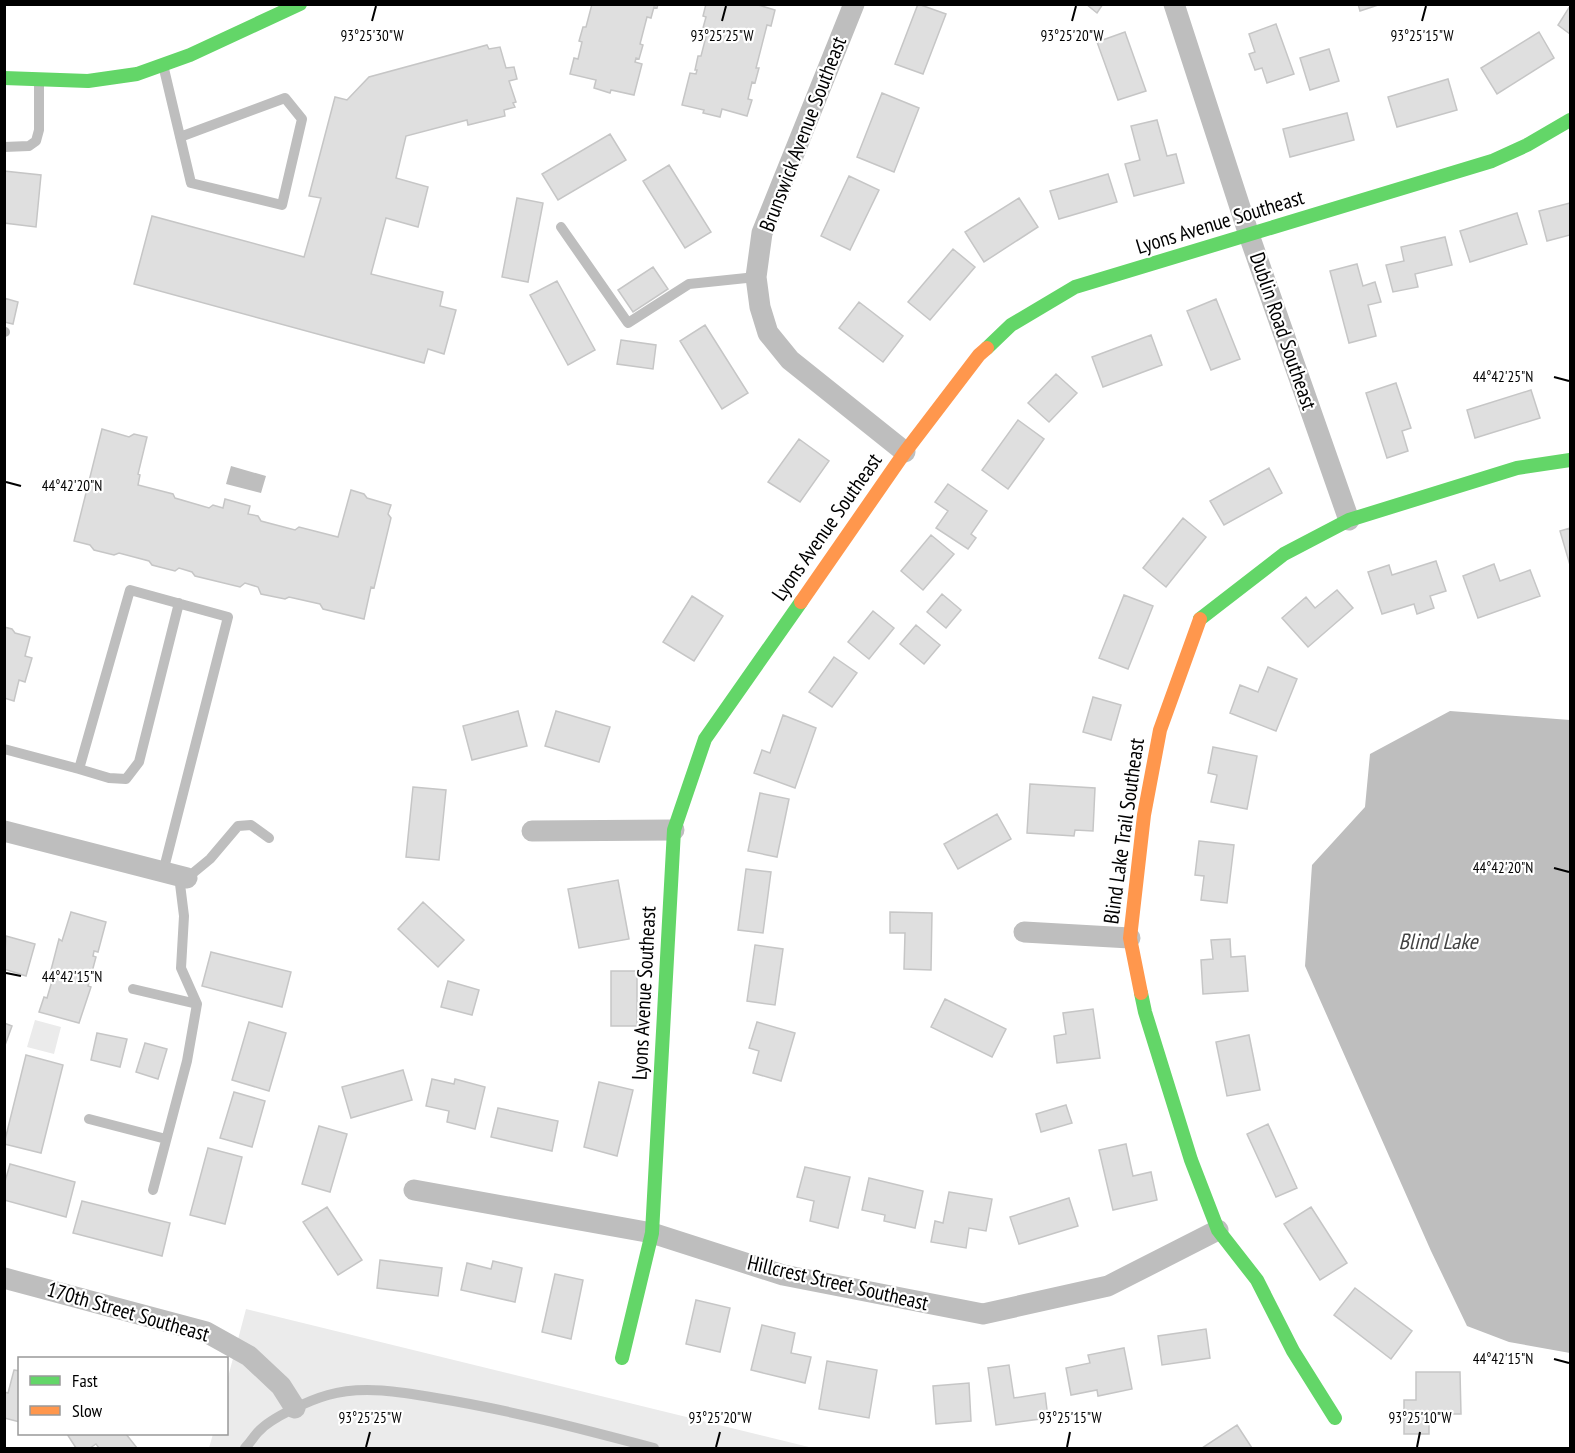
<svg xmlns="http://www.w3.org/2000/svg" width="1575" height="1453" font-family="'PT Sans Narrow',sans-serif">
<style>
.green{fill:#ebebeb}
.water{fill:#bebebe}
.building{fill:#dfdfdf;stroke:#c6c6c6;stroke-width:1.5}
.lines{fill:none;stroke-linecap:round;stroke-linejoin:round}
.lane{stroke:#bebebe;stroke-width:10}
.street{stroke:#bebebe;stroke-width:21}
.fast{stroke:#63d668;stroke-width:14}
.slow{stroke:#ff974d;stroke-width:14}
.ticks{fill:none;stroke:#000;stroke-width:2}
.labels{text-anchor:middle;stroke-width:4.5;stroke-linejoin:round;paint-order:stroke}
.street-label{font-size:21px;fill:#000;stroke:#fff}
.water-label{font-size:22px;font-style:italic;fill:#434343;stroke:#fff}
.ticks-label{font-size:15px;text-anchor:middle;fill:#000;stroke:#fff;stroke-width:4.5;stroke-linejoin:round;paint-order:stroke}
</style>
<rect width="100%" height="100%" fill="#fff"/>
<path class="green" d="M35 1020 61 1027 54 1054 27 1047Z
M246 1309 813 1448H209L213 1434H226L227 1381Z"/>
<path class="water" d="M231 466 266 476 261 493 226 484Z
M1450 711 1570 720V1353L1509 1342 1467 1326 1431 1251 1305 966 1312 865 1365 807 1370 754Z"/>
<path class="building" d="M592 4H658L657 8 654 7 651 18 647 17 640 44 643 45 639 59 636 58 635 62 642 64 634 95 611 90 610 93 594 88 596 80 570 74 574 58 578 59 582 42 579 41 583 27H586Z
M706 4H755L775 10 771 26 767 25 756 68H759L755 83 752 82 748 99 752 100 747 116 722 109 720 117 703 113 704 110 682 105 690 73 696 74 697 70H695L698 56H701L708 29 703 28 706 17 703 16Z
M918 4 946 14 923 74 895 64Z
M1086 4H1103L1097 13Z
M1358 4H1381L1360 11Z
M1570 6V34L1558 25Z
M1276 24 1294 74 1267 83 1262 68 1255 70 1249 54 1255 52 1249 34Z
M1125 32 1146 91 1118 100 1097 42Z
M1539 32 1554 58 1497 94 1481 68Z
M487 45 489 49 500 47 506 68 514 67 517 79 509 81 516 102 513 103 515 107 504 110 505 116 468 125 467 120 406 136 396 178 428 187 418 227 386 218 371 274 443 292 440 306 456 310 444 354 428 349 424 363 134 284 152 216 304 257 321 198 309 196 335 97 347 100 369 77Z
M1329 49 1339 81 1310 90 1300 58Z
M1448 79 1457 110 1397 127 1388 97Z
M882 93 919 108 894 172 857 157Z
M1347 113 1354 140 1290 157 1283 129Z
M1157 120 1167 156 1176 154 1184 183 1134 196 1125 164 1140 160 1131 126Z
M610 134 626 160 558 200 542 174Z
M669 165 711 232 685 248 643 181Z
M4 171 41 175 36 227 4 223Z
M1108 174 1117 202 1059 219 1050 191Z
M849 176 879 190 850 250 821 236Z
M517 198 543 203 528 282 502 277Z
M1019 198 1038 227 984 262 965 232Z
M1570 203V235L1547 241 1539 211Z
M1517 213 1527 244 1470 262 1460 231Z
M1445 237 1452 265 1415 274 1418 287 1393 292 1386 265 1404 261 1401 247Z
M953 249 975 267 930 320 908 302Z
M1357 264 1363 286 1375 282 1381 302 1368 305 1376 336 1349 343 1330 271Z
M653 267 668 289 633 312 618 290Z
M557 281 595 350 568 365 530 295Z
M4 298 18 302 13 324 4 322Z
M1216 299 1240 359 1211 370 1187 311Z
M859 302 903 336 883 362 839 328Z
M705 325 748 393 722 409 680 341Z
M1151 335 1162 365 1103 387 1092 357Z
M621 340 656 345 653 369 617 364Z
M1056 374 1077 393 1049 422 1028 403Z
M1396 383 1411 428 1402 431 1408 451 1387 458 1366 393Z
M1531 390 1540 418 1475 438 1467 410Z
M1018 420 1044 439 1008 489 982 470Z
M102 429 129 437 134 434 147 437 138 474 140 475 138 485 173 494 175 498 209 508 213 505 223 508 225 499 250 506 248 514 258 516 261 521 295 530 299 527 338 537 351 490 364 494 367 498 391 505 388 514 391 518 374 588 371 587 364 619 323 609 320 604 289 597 285 599 261 594 258 587 245 583 240 587 195 576 192 572 179 568 175 571 152 565 149 561 119 553 114 555 94 550 90 545 74 541Z
M799 439 829 461 800 502 768 482Z
M1269 468 1282 493 1224 525 1210 501Z
M948 484 987 511 971 534 976 538 968 549 936 528 948 511 935 502Z
M1183 518 1206 537 1166 587 1143 568Z
M1570 528V565L1560 531Z
M931 535 954 554 923 590 901 571Z
M1436 561 1446 591 1430 596 1434 608 1417 614 1414 604 1382 614 1368 572 1389 565 1392 575Z
M1494 564 1500 581 1530 570 1540 596 1478 618 1463 576Z
M1337 590 1353 608 1308 647 1282 618 1306 597 1315 608Z
M942 594 961 610 946 628 927 612Z
M1124 595 1153 606 1128 669 1099 658Z
M692 596 723 616 694 661 663 642Z
M873 611 894 628 869 659 848 642Z
M916 625 940 645 924 664 900 644Z
M4 627 12 629 15 633 30 637 25 656 32 658 25 682 19 680 14 701 4 698Z
M834 657 857 673 832 707 809 692Z
M1268 667 1297 679 1276 731 1230 713 1240 685 1258 692Z
M1093 697 1121 705 1111 740 1083 732Z
M518 711 527 746 472 760 463 726Z
M556 711 610 727 599 762 545 746Z
M783 715 816 728 795 788 754 773 762 750 770 753Z
M1213 747 1257 756 1247 809 1211 802 1217 775 1208 773Z
M1030 784 1095 788 1093 831 1075 830 1074 836 1027 833Z
M413 787 446 790 439 860 406 857Z
M760 793 789 799 777 857 748 851Z
M997 814 1011 839 958 869 944 844Z
M1199 841 1234 845 1227 903 1201 900 1204 876 1195 875Z
M746 869 771 872 763 933 738 930Z
M618 880 629 939 579 948 568 889Z
M423 902 464 940 438 967 398 929Z
M71 912 106 922 98 952 94 951 93 956 96 957 92 972H89L87 978 90 979 88 986 91 987 79 1023 39 1012 44 997 47 998 55 971 51 970 59 939 62 941Z
M890 912 932 913 931 970 904 969 905 933H890Z
M6 936 35 944 26 976 4 969Z
M1230 939 1231 957 1245 956 1248 991 1203 994 1201 960 1213 959 1211 940Z
M755 945 783 949 775 1005 747 1001Z
M211 952 291 972 282 1007 202 986Z
M611 971H637V1026H611Z
M448 981 479 990 472 1015 441 1007Z
M945 999 1006 1029 992 1057 931 1027Z
M1093 1009 1100 1058 1057 1063 1054 1036 1066 1034 1063 1013Z
M249 1022 286 1033 269 1091 232 1080Z
M757 1022 795 1033 781 1081 753 1073 759 1051 749 1048Z
M4 1023 12 1026 4 1048Z
M97 1033 127 1039 120 1067 91 1060Z
M1249 1035 1260 1090 1227 1096 1216 1042Z
M145 1043 167 1049 158 1079 136 1072Z
M26 1055 63 1065 41 1153 4 1144Z
M403 1070 412 1100 351 1118 342 1087Z
M432 1079 454 1084 455 1079 485 1087 475 1129 447 1122 449 1111 426 1106Z
M599 1082 633 1090 617 1156 584 1147Z
M234 1092 265 1101 252 1147 220 1138Z
M1066 1105 1072 1123 1041 1132 1036 1114Z
M498 1108 558 1121 552 1151 491 1137Z
M1268 1124 1297 1188 1276 1197 1247 1134Z
M319 1126 347 1134 330 1192 302 1184Z
M1126 1144 1133 1176 1151 1172 1157 1200 1113 1210 1099 1150Z
M208 1148 242 1157 225 1224 190 1215Z
M10 1164 75 1182 66 1217 4 1200V1185Z
M805 1167 850 1177 838 1228 810 1221 814 1201 797 1197Z
M869 1178 923 1191 915 1228 884 1221 885 1215 862 1210Z
M949 1192 992 1199 986 1231 969 1228 966 1248 931 1242 935 1221 943 1223Z
M1069 1198 1078 1226 1019 1244 1010 1217Z
M82 1201 170 1223 162 1256 73 1233Z
M327 1207 362 1260 338 1275 303 1222Z
M1311 1207 1347 1263 1320 1280 1284 1224Z
M380 1260 442 1268 438 1296 377 1288Z
M493 1261 522 1268 515 1302 461 1290 467 1263 491 1269Z
M555 1274 583 1280 571 1339 542 1332Z
M1355 1288 1412 1331 1391 1359 1334 1315Z
M696 1300 730 1308 720 1352 686 1344Z
M762 1325 795 1333 791 1353 811 1357 805 1383 751 1370Z
M1206 1329 1210 1358 1162 1365 1158 1336Z
M1124 1348 1132 1389 1098 1396 1097 1390 1071 1395 1066 1368 1090 1363 1088 1355Z
M827 1361 877 1370 869 1418 819 1409Z
M1009 1365 1014 1398 1045 1393 1048 1418 996 1425 988 1368Z
M14 1370 20 1371V1422L4 1418V1392L8 1393Z
M1416 1372H1460L1461 1414H1429V1434H1404V1400H1416Z
M969 1383 971 1421 936 1424 933 1386Z
M1237 1425 1252 1448H1202Z
M67 1434H126L137 1448H99L96 1444 90 1448H76Z"/>
<g class="lines">
<path class="lane" d="M164 69 191 183 282 205 302 119 285 98 180 137
M4 147 29 146 36 141 39 130V82
M561 227 628 323 689 284 756 277
M4 332H5
M4 749 79 769 130 590 228 617 163 872
M79 769 109 778 126 779 139 762 179 603
M187 878 210 859 238 826 251 825 269 838
M133 989 197 1004
M89 1119 166 1139
M153 1190 187 1061 197 1004 181 968 184 916 179 876
M245 1448C250 1443 254 1436 259 1431 272 1417 310 1400 328 1395 362 1385 402 1392 436 1398 510 1410 582 1429 654 1448"/>
<path class="street" d="M854 4 762 233 756 277 760 307 768 333 790 360 905 452
M1174 4 1249 235 1349 520
M4 831 187 878
M532 831 674 830
M1024 932 1130 938
M414 1190 652 1233 783 1275 983 1314 1108 1286 1218 1230
M4 1278 206 1332 249 1356 281 1386 295 1408"/>
<path class="fast" d="M4 78 88 81 137 74 190 55 300 4
M987 348 1011 325 1075 287 1492 161 1527 145 1570 120
M1200 619 1284 554 1349 520 1517 468 1570 460
M1141 993 1145 1012 1191 1160 1218 1230 1257 1280 1293 1351 1335 1418
M622 1358 652 1233 674 830 705 739 801 602"/>
<path class="slow" d="M801 602 905 452 979 355 987 348
M1141 993 1130 938 1144 815 1160 730 1200 619"/>
</g>
<path class="ticks" d="M372 21 376 6M722 21 726 6M1072 21 1076 6M1422 21 1426 6M1554 377 1569 381M6 482 21 486M1554 868 1569 872M6 973 21 976M1554 1359 1569 1363M366 1447 370 1432M716 1447 720 1432M1067 1447 1070 1432M1417 1447 1420 1432"/>
<g class="labels">
<g class="street-label">
<text transform="translate(803 134) rotate(-69)" y="7">Brunswick Avenue Southeast</text>
<text transform="translate(1220 222) rotate(-17)" y="7">Lyons Avenue Southeast</text>
<text transform="translate(1283 331) rotate(71)" y="7">Dublin Road Southeast</text>
<text transform="translate(827 527) rotate(-55)" y="7">Lyons Avenue Southeast</text>
<text transform="translate(1124 831) rotate(-82)" y="7">Blind Lake Trail Southeast</text>
<text transform="translate(644 993) rotate(-87)" y="7">Lyons Avenue Southeast</text>
<text transform="translate(838 1283) rotate(13)" y="7">Hillcrest Street Southeast</text>
<text transform="translate(128 1312) rotate(16)" y="7">170th Street Southeast</text>
</g>
<g class="water-label">
<text x="1438" y="949">Blind Lake</text>
</g>
</g>
<g class="ticks-label">
<text x="372" y="41">93°25'30"W</text>
<text x="722" y="41">93°25'25"W</text>
<text x="1072" y="41">93°25'20"W</text>
<text x="1422" y="41">93°25'15"W</text>
<text x="1503" y="382">44°42'25"N</text>
<text x="72" y="491">44°42'20"N</text>
<text x="1503" y="873">44°42'20"N</text>
<text x="72" y="982">44°42'15"N</text>
<text x="1503" y="1364">44°42'15"N</text>
<text x="370" y="1423">93°25'25"W</text>
<text x="720" y="1423">93°25'20"W</text>
<text x="1070" y="1423">93°25'15"W</text>
<text x="1420" y="1423">93°25'10"W</text>
</g>
<rect width="1575" height="1453" fill="none" stroke="#000000" stroke-width="12"/>
<rect x="18" y="1357" width="210" height="78" fill="#ffffff" stroke="#999999" stroke-width="1.5"/>
<rect x="30" y="1376" width="30" height="9" fill="#63d668" stroke="#999999" stroke-width="1.5"/>
<text x="72" y="1387" font-size="18" fill="#000000">Fast</text>
<rect x="30" y="1406" width="30" height="9" fill="#ff974d" stroke="#999999" stroke-width="1.5"/>
<text x="72" y="1417" font-size="18" fill="#000000">Slow</text>
</svg>
